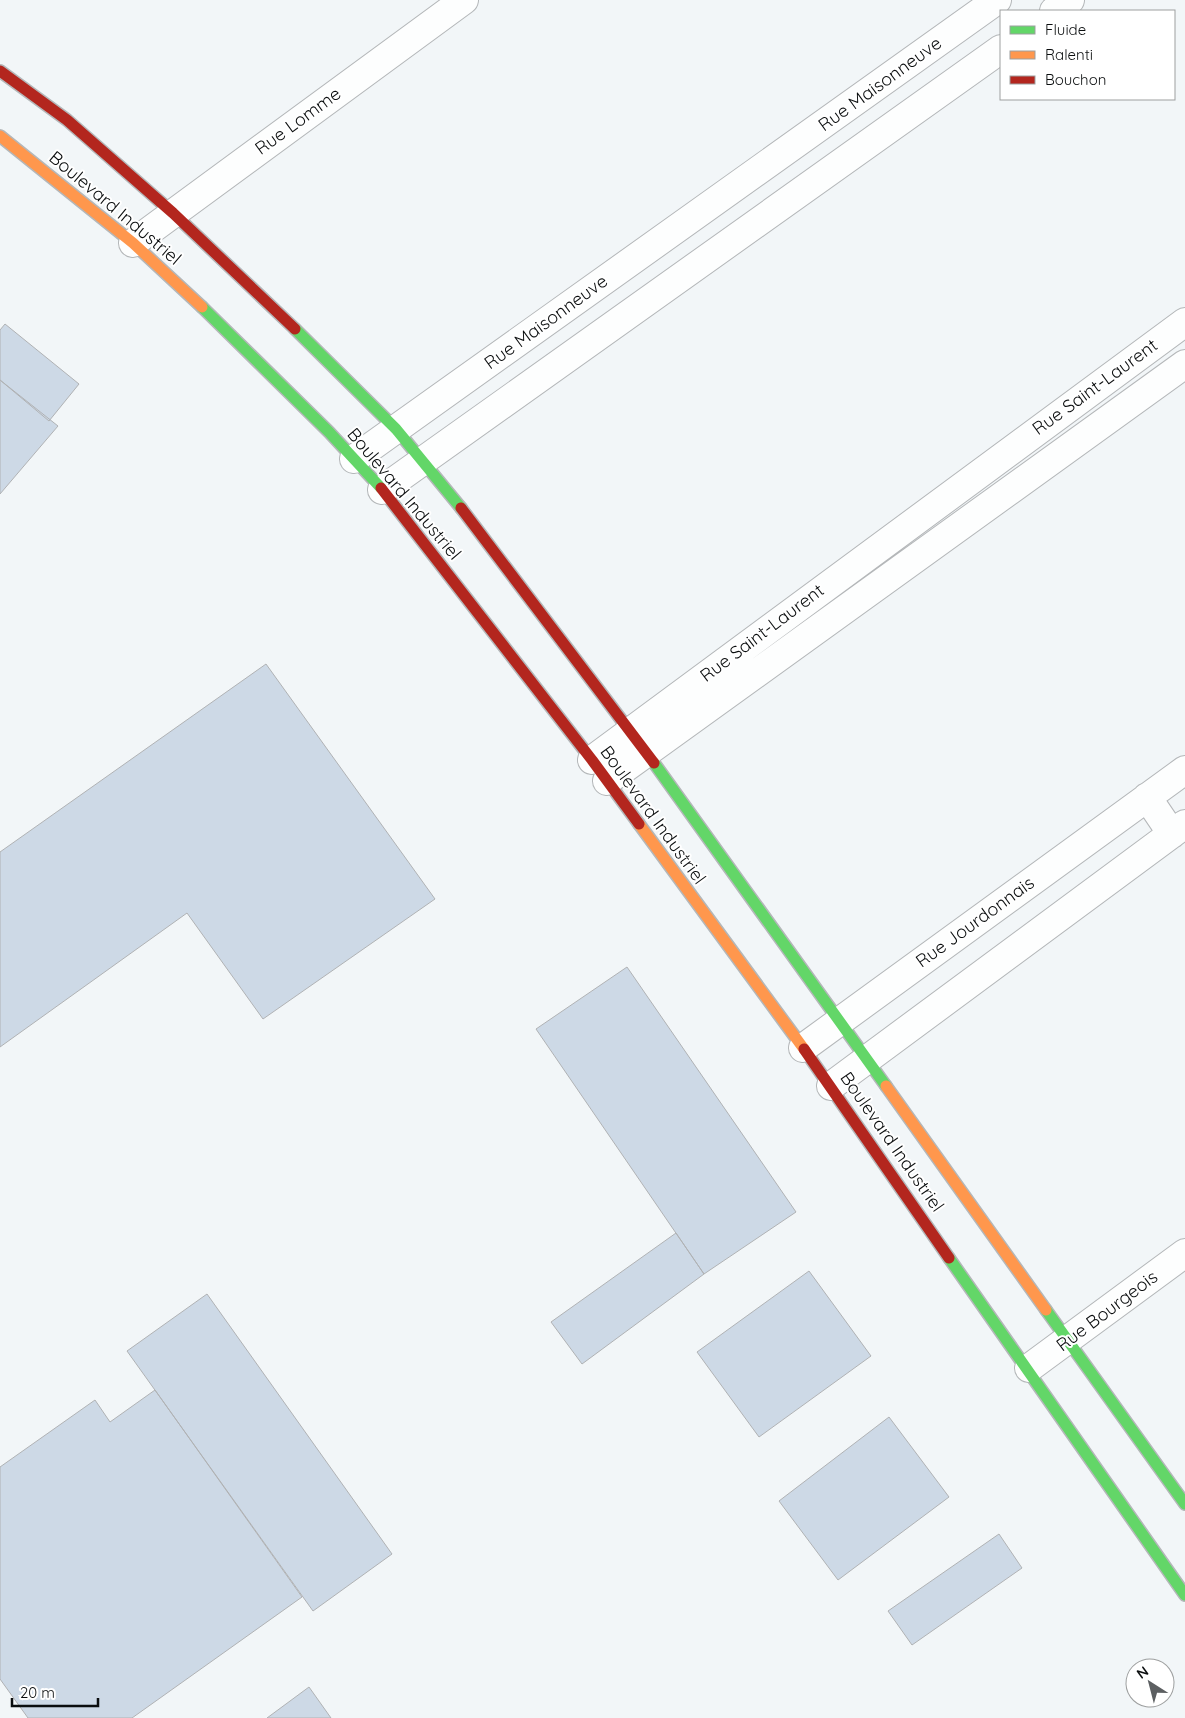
<svg xmlns="http://www.w3.org/2000/svg" width="1185" height="1718" font-family="Quicksand,sans-serif">
<style>
.building{fill:#cdd9e6;stroke:#b0b2b4}
.lines{fill:none;stroke-linecap:round;stroke-linejoin:round}
.street-casing{stroke:#b4b7b9;stroke-width:30}
.fast-casing{stroke:#b4b7b9;stroke-width:14}
.slow-casing{stroke:#b4b7b9;stroke-width:14}
.jam-casing{stroke:#b4b7b9;stroke-width:14}
.street{stroke:#fdfefe;stroke-width:28}
.fast{stroke:#63d668;stroke-width:11}
.slow{stroke:#ff974d;stroke-width:11}
.jam{stroke:#b3261e;stroke-width:11}
.labels{text-anchor:middle;stroke-width:4;stroke-linejoin:round;paint-order:stroke}
.street-label{font-size:18px;fill:#0b0e0f;stroke:#fff}
</style>
<rect width="100%" height="100%" fill="#f2f6f8"/>
<path class="building" d="M5 324 79 384 49 421 0 380V330Z
M0 380 58 426 0 494Z
M266 664 435 899 263 1019 187 913 0 1047V852Z
M627 967 796 1212 704 1274 536 1029Z
M676 1233 704 1274 582 1364 551 1322Z
M809 1271 871 1356 759 1437 697 1352Z
M207 1294 392 1554 313 1611 127 1351Z
M155 1390 302 1597 132 1718H28L0 1679V1467L95 1400 110 1422Z
M889 1417 949 1497 838 1580 779 1501Z
M999 1534 1022 1568 912 1645 888 1611Z
M309 1687 331 1718H267Z"/>
<g class="lines">
<g class="street-casing">
<path id="street" d="M1054 11 1070 0
M133 243 464 0
M354 459 997 0
M382 490 1001 49
M592 760 1185 322
M607 781 1185 364
M1147 797 1172 834
M803 1048 1185 770
M831 1086 1185 824
M1029 1368 1185 1253"/>
</g>
<g class="fast-casing">
<path id="fast" d="M202 307 329 432 381 488
M295 329 396 429 461 508
M654 763 886 1086
M949 1258 1185 1595
M1046 1310 1185 1504"/>
</g>
<g class="slow-casing">
<path id="slow" d="M0 136 133 243 202 307
M639 824 804 1049
M886 1086 1046 1310"/>
</g>
<g class="jam-casing">
<path id="jam" d="M0 71 67 120 173 213 295 329
M381 488 592 760 639 824
M461 508 654 763
M804 1049 949 1258"/>
</g>
<use href="#street" class="street"/>
<use href="#fast" class="fast"/>
<use href="#slow" class="slow"/>
<use href="#jam" class="jam"/>
</g>
<g class="labels">
<g class="street-label">
<text transform="translate(880 84) rotate(-36)" y="6">Rue Maisonneuve</text>
<text transform="translate(298 121) rotate(-36)" y="6">Rue Lomme</text>
<text transform="translate(115 208) rotate(40)" y="6">Boulevard Industriel</text>
<text transform="translate(546 322) rotate(-36)" y="6">Rue Maisonneuve</text>
<text transform="translate(1095 387) rotate(-36)" y="6">Rue Saint-Laurent</text>
<text transform="translate(404 494) rotate(50)" y="6">Boulevard Industriel</text>
<text transform="translate(762 633) rotate(-37)" y="6">Rue Saint-Laurent</text>
<text transform="translate(653 815) rotate(54)" y="6">Boulevard Industriel</text>
<text transform="translate(975 922) rotate(-36)" y="6">Rue Jourdonnais</text>
<text transform="translate(892 1142) rotate(55)" y="6">Boulevard Industriel</text>
<text transform="translate(1107 1311) rotate(-37)" y="6">Rue Bourgeois</text>
</g>
</g>
<rect x="1000" y="10" width="175" height="90" fill="#ffffff" stroke="#9d9f9f"/>
<rect x="1010" y="26" width="25" height="8" fill="#63d668" stroke="#9d9f9f"/>
<text x="1045" y="35" font-size="15" fill="#0b0e0f">Fluide</text>
<rect x="1010" y="51" width="25" height="8" fill="#ff974d" stroke="#9d9f9f"/>
<text x="1045" y="60" font-size="15" fill="#0b0e0f">Ralenti</text>
<rect x="1010" y="76" width="25" height="8" fill="#b3261e" stroke="#9d9f9f"/>
<text x="1045" y="85" font-size="15" fill="#0b0e0f">Bouchon</text>
<g transform="translate(1150 1683) rotate(324)"><circle r="24" fill="#ffffff" stroke="#9d9f9f"/>
<path d="M0-4L9 19L0 12L-9 19Z" fill="#5c5f61"/>
<text y="-8" font-size="14" font-weight="bold" text-anchor="middle" fill="#0b0e0f">N</text>
</g>
<path d="M12 1698v8h86v-8" fill="none" stroke="#0b0e0f" stroke-width="2.5"/>
<text x="20" y="1698" font-size="15" fill="#0b0e0f" stroke="#ffffff" stroke-width="4" paint-order="stroke">20 m</text>
</svg>
